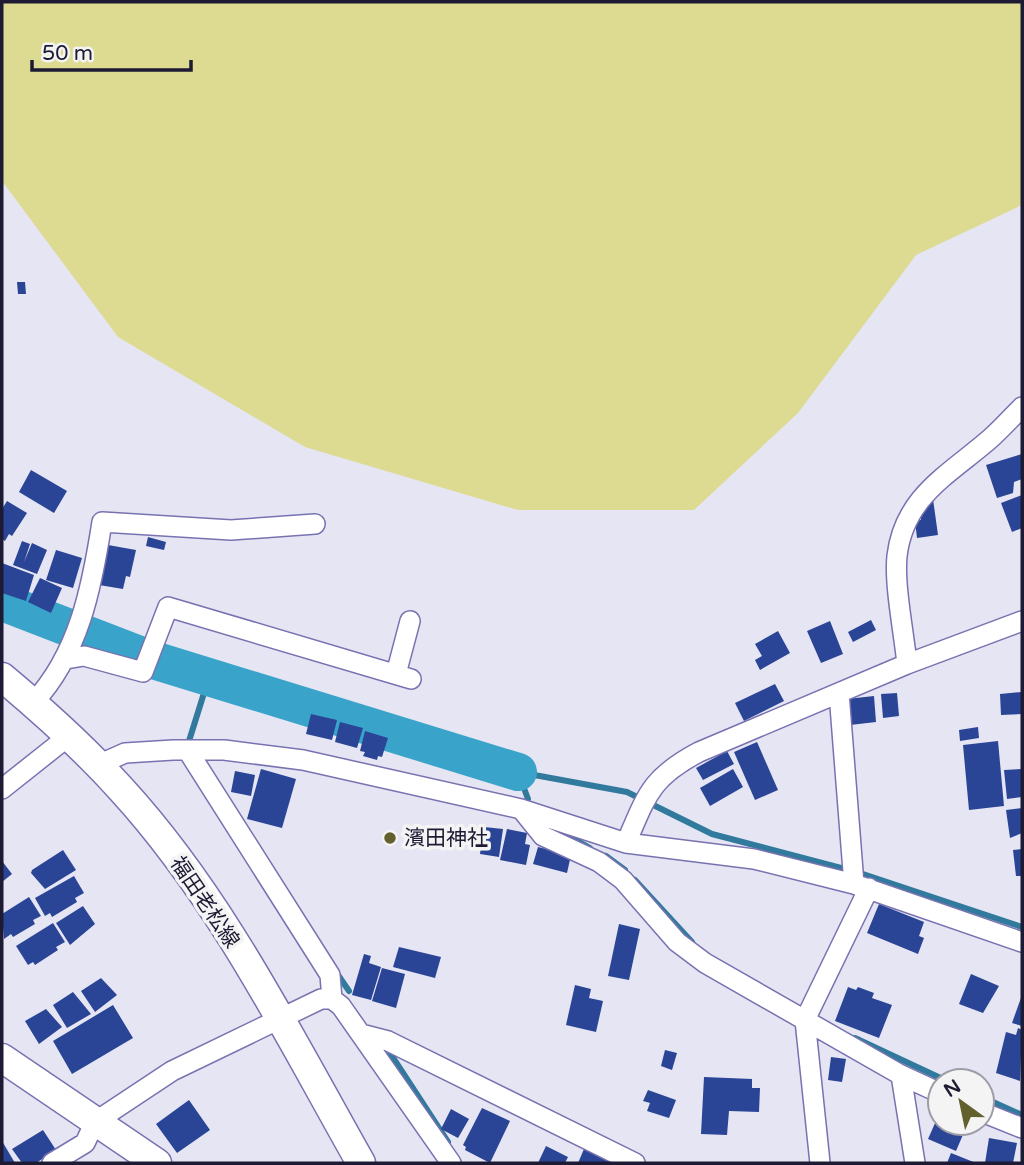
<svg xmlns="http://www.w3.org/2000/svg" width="1024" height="1165" font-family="'Varela Round','Noto Sans JP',sans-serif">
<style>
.green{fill:#dddb91}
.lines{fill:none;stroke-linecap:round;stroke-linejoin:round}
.stream{stroke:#317a9d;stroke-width:6}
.river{stroke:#3aa3ca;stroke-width:38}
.building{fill:#2a4496}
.street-casing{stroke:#7872b1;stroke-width:22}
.secondary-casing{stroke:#7872b1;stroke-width:31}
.street{stroke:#fff;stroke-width:19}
.secondary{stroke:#fff;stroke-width:28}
.poi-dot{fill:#62602d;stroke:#f4f4f4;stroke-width:2.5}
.labels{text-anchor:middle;stroke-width:7;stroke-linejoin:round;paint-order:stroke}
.poi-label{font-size:21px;fill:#1d1a33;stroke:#f4f4f4;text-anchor:start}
.street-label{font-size:21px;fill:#1d1a33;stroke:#f4f4f4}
</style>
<rect width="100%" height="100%" fill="#e5e5f3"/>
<path class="green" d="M2 2H1022V205L916 255 798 413 694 510H518L305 447 118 337 2 181Z"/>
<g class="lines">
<path class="stream" d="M189 741 209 677
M518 772 627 792 712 834 860 873 1022 927
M518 772 528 799
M558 830 590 848
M606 856 625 870
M635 880 692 942
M336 972 349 991
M855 1038 947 1081
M388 1050 448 1142
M982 1097 1022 1115"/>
<path class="river" d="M2 602 150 659 518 772"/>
</g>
<path class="building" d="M17 282H25L26 294H18Z
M1022 454V479L1014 482 1013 493 997 498 986 465Z
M31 470 67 491 54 513 19 492Z
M1022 495V528L1012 532 1001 503Z
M933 499 938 535 917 538 915 521 921 520 919 501Z
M7 501 27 513 12 536 9 534 5 541 2 539V509Z
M148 537 166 542 164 550 146 546Z
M22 541 30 544 24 562 32 543 47 550 37 574 13 565Z
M108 545 136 550 130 577 126 576 123 589 99 585Z
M56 550 82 558 73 588 46 580Z
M2 563 34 575 26 601 2 593Z
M40 578 62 588 51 613 28 602Z
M871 620 876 630 853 642 848 632Z
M830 621 843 654 821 663 807 631Z
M778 631 790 653 760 670 755 660 762 656 755 644Z
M775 684 784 701 744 721 735 703Z
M1022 692V714L1001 715 1000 694Z
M897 693 899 716 883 718 881 694Z
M874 696 876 722 850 725 847 699Z
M311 714 337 720 332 740 306 734Z
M340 722 363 728 357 748 335 742Z
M978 727 979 738 960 741 959 730Z
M365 731 388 738 382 757 378 756 377 760 363 756 365 752 360 751Z
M998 741 1004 806 969 810 963 745Z
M757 742 778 790 755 800 734 752Z
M727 751 734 764 703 780 696 768Z
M261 769 296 779 282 828 247 819Z
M733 769 743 787 710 806 700 788Z
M1022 769V797L1007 799 1004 770Z
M235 771 255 775 251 796 231 792Z
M1022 808V833L1010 838 1006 810Z
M484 827 503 829 499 857 480 854Z
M507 829 527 833 525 844 530 845 526 865 500 860Z
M538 847 571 855 567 873 533 864Z
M1022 849V876H1016L1013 850Z
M63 850 76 870 45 889 31 873 32 870Z
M2 861 12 874 2 882Z
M74 876 84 893 75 898 77 902 52 917 50 913 45 916 35 898Z
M29 897 41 916 33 920 35 924 13 937 11 934 4 939 2 914Z
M879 904 924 922 919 936 924 938 918 954 867 933Z
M83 906 95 924 70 945 56 923Z
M53 923 65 942 56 947 58 950 35 965 33 962 28 965 16 946Z
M619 924 640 929 629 980 608 976Z
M399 947 441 957 435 978 393 967Z
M364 954 371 956 369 963 381 967 371 1000 352 995Z
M382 968 405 974 396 1008 372 1001Z
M971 974 999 986 983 1013 959 1004Z
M101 978 117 995 95 1012 81 991Z
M575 985 591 989 589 998 603 1001 596 1032 566 1025Z
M848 987 856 990 858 987 874 993 872 998 892 1005 879 1038 835 1021Z
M73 992 91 1014 67 1028 53 1005Z
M1022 995V1026L1012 1023Z
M113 1005 133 1038 72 1074 53 1041Z
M46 1009 62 1027 39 1044 25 1021Z
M1018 1028 1022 1030 1020 1081 996 1073 1006 1032 1016 1035Z
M665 1050 677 1053 672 1070 661 1066Z
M831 1057 846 1059 842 1082 828 1080Z
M704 1077 752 1079V1088H760L759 1112 729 1111 727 1135 701 1134Z
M648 1090 676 1100 669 1118 647 1111 650 1103 643 1101Z
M189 1100 210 1130 177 1153 156 1124Z
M482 1108 510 1121 490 1163 465 1150 466 1147 463 1145Z
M451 1109 469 1119 458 1138 441 1129Z
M940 1112V1123H968L956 1151 928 1139Z
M43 1130 56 1150 36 1163H22L12 1149Z
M989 1138 1017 1143 1013 1163H985Z
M2 1141 15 1163H2Z
M546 1146 568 1157 565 1163H538Z
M584 1149 598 1155 614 1157 611 1163H578Z
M951 1153 976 1163H947Z"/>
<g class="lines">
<g class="street-casing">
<path id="street" d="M66 659 84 656 143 672 168 607 411 679
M907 664C904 633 894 585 897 556 904 496 950 474 991 438 1002 428 1012 417 1022 407
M396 674 410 621
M839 693 854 884
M33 703C79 654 92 587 102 522L231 530 315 524
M188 751 330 975 332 999
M98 765 125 753 173 750H224L303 760 521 809 626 843 754 859 854 884 1022 942
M2 789 70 735
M522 810 543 836 599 862 623 880 677 942 705 963 901 1075 940 1093
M626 843C647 795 650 778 699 752L907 664 1022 621
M361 1034 388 1041 635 1163
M901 1075 915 1163
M982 1112 1022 1128
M52 1163 85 1143 95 1122 172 1071 321 999H332L341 1006 451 1163
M820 1163 805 1020 869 888"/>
</g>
<g class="secondary-casing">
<path id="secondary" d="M2 677C44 712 84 748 121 789 221 898 289 1036 361 1163
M2 1058 157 1163"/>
</g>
<use href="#street" class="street"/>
<use href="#secondary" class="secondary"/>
</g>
<circle class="poi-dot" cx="390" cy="838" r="7"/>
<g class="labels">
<g class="poi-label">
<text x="404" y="845">濱田神社</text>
</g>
<g class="street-label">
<text transform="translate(205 902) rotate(56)" y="7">福田老松線</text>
</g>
</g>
<rect width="1024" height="1165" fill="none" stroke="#1d1a33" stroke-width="7"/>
<g transform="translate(961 1102) rotate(327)"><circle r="33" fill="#f4f4f4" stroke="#9e9da7" stroke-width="2"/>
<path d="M0-5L12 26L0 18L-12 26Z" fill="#62602d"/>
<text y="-10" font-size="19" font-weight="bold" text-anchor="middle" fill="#1d1a33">N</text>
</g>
<path d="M32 60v10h159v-10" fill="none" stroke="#1d1a33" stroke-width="3.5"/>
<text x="42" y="60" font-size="21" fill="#1d1a33" stroke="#f4f4f4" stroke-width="5" paint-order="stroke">50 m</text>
</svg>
